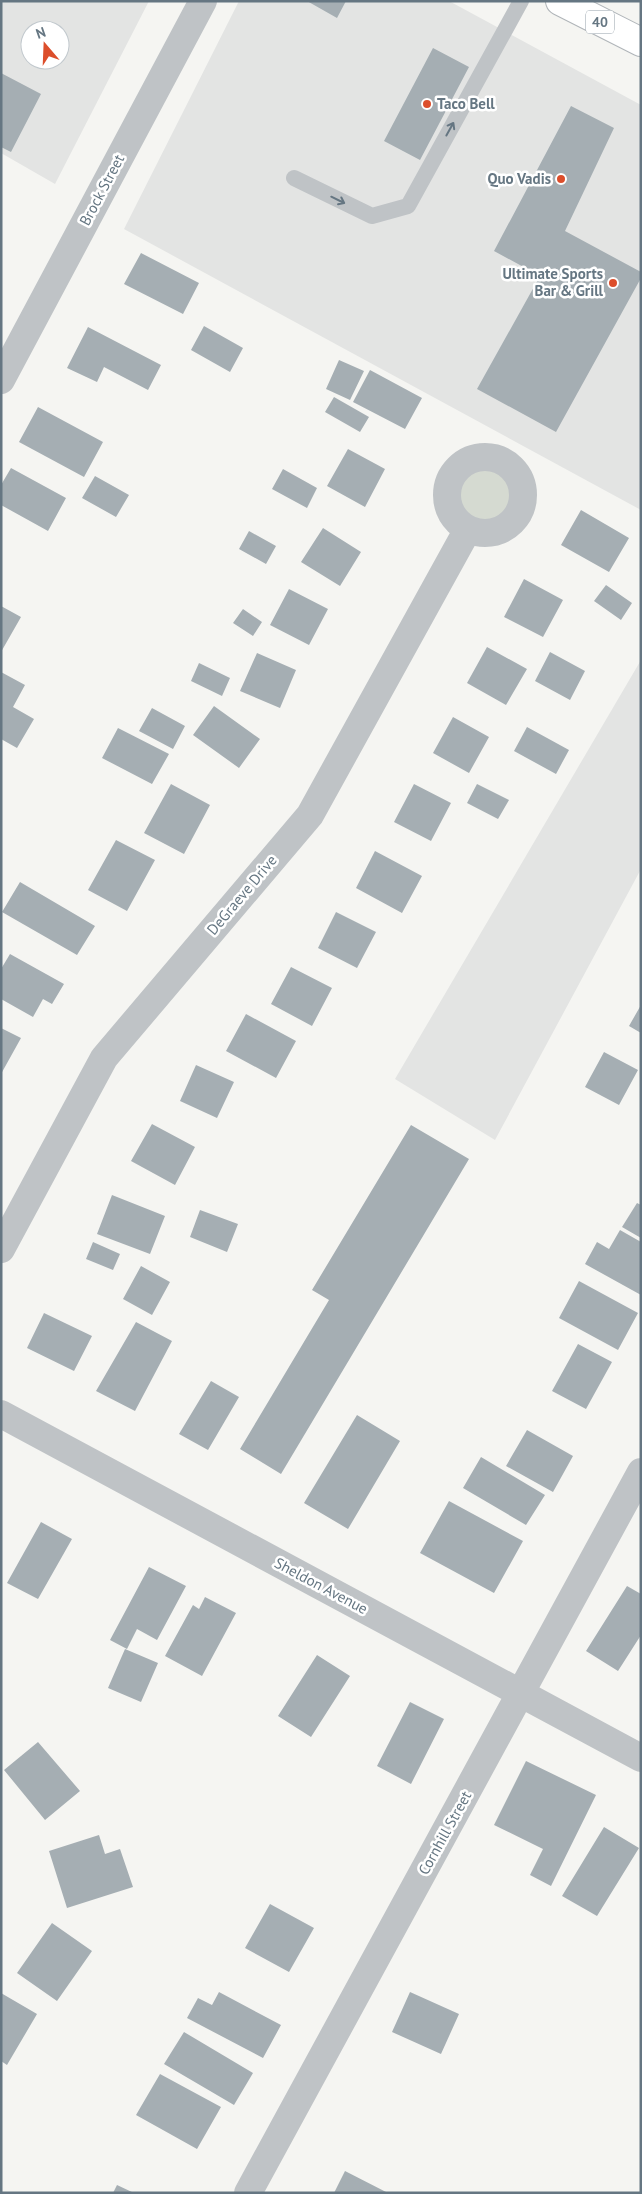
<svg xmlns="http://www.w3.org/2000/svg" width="642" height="2194" font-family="'PT Sans',sans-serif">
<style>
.built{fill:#e3e4e3;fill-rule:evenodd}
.green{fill:#d5dad1}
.building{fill:#a5aeb3}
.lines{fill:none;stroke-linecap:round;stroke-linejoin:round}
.primary-casing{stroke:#b0b5b9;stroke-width:30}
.lane{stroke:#bfc3c6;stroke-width:16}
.street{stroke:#bfc3c6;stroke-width:28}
.primary{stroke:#fff;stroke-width:28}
.oneway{stroke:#657682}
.poi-dot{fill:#dc4e2b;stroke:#fff;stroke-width:2}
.labels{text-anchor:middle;stroke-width:5;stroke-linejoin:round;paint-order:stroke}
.shield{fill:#fff;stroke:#939fa8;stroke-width:1}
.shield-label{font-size:14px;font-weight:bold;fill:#657682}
.poi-label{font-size:15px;font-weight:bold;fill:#657682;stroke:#fff;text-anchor:end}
.street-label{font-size:15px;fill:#657682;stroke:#fff}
</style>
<rect width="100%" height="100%" fill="#f5f5f2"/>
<path class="built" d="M1 1H149L55 184 1 153ZM30 30H60V60H30Z
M239 1H449L641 105V510L124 229Z
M641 660V869L495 1140 395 1079Z"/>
<path class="green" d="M457 496a27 27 0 1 1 54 0a27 27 0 1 1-54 0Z"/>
<path class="building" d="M307 1H346L337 18Z
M433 48 469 67 420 160 384 141Z
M1 73 41 94 11 152 1 147Z
M571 106 614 128 565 231 641 272V278L556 432 477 389 540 276 494 251Z
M141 253 199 283 183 314 124 284Z
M204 326 243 348 230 372 191 350Z
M88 327 161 365 148 390 104 367 97 382 67 368Z
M339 360 364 371 350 400 326 389Z
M370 370 422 398 405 429 353 402Z
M334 397 369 417 360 432 325 412Z
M38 407 103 442 84 477 19 442Z
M348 449 385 469 365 507 327 486Z
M11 468 66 498 48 531 1 505V485Z
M283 469 317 488 307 508 272 489Z
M95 476 129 495 116 517 82 498Z
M581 510 629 538 609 572 561 545Z
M323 528 361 552 340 586 301 562Z
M249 531 276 546 266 564 239 549Z
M524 579 563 600 543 637 504 617Z
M606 585 632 603 621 620 594 601Z
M289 589 328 609 309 645 270 625Z
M1 606 21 617 1 652Z
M243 609 262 622 253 636 233 623Z
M487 647 527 669 506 705 467 683Z
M550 652 585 671 570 700 535 681Z
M257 653 296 670 280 708 240 691Z
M199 663 230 678 222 696 191 681Z
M1 672 25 685 13 707 34 719 17 748 1 739Z
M214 706 260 739 239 768 193 735Z
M152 708 185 726 173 749 139 731Z
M453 717 489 737 469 773 433 753Z
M527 727 569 750 556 774 514 751Z
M118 728 169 754 152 784 102 758Z
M171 784 210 805 184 854 144 833Z
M414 784 451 803 431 841 394 822Z
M477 784 509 800 498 819 467 803Z
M116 840 155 860 127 911 88 890Z
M375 851 422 876 402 913 356 888Z
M20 882 95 926 77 955 2 912Z
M336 912 376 932 357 968 318 948Z
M10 954 64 984 52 1004 43 999 33 1017 1 999V969Z
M291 967 332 988 312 1026 271 1004Z
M641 1005V1033L629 1026Z
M246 1014 296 1041 276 1078 226 1051Z
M1 1028 21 1038 1 1074Z
M604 1052 638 1070 619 1105 585 1087Z
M196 1065 234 1082 217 1118 180 1101Z
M152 1124 195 1147 175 1185 131 1161Z
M411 1125 469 1159 281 1474 240 1449 329 1300 312 1290Z
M112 1195 165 1216 150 1254 97 1234Z
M637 1203 641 1205V1238L622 1227Z
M200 1210 238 1224 227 1252 190 1237Z
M620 1230 641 1242V1295L585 1264 597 1242 609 1249Z
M93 1242 120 1254 113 1270 86 1259Z
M141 1266 170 1282 152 1315 123 1299Z
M579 1281 638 1313 618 1350 559 1318Z
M44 1313 92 1336 74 1371 27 1348Z
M136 1322 172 1341 135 1411 96 1391Z
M578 1344 612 1362 586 1409 552 1391Z
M211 1381 239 1397 208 1450 179 1434Z
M357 1415 400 1441 348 1529 304 1503Z
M527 1430 573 1456 553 1492 506 1466Z
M481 1457 545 1495 526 1525 463 1488Z
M449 1501 523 1541 494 1593 420 1553Z
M41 1522 72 1539 38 1599 7 1583Z
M149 1567 186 1586 157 1640 137 1629 127 1649 110 1640Z
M627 1586 641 1594V1635L618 1671 586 1651Z
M205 1597 236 1613 202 1676 165 1656 193 1605 199 1609Z
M125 1649 158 1663 141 1702 108 1688Z
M317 1655 350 1676 311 1737 278 1716Z
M410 1702 444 1719 411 1784 377 1766Z
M38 1742 80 1791 45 1820 4 1770Z
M526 1761 596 1795 551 1886 530 1875 543 1849 494 1825Z
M604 1827 639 1848 597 1916 562 1896Z
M99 1835 105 1854 120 1849 133 1887 67 1908 49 1851Z
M270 1904 314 1928 289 1972 245 1948Z
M52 1923 92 1951 57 2001 17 1973Z
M219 1992 281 2025 263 2058 187 2018 198 1998 212 2005Z
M410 1992 459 2014 441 2054 392 2032Z
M1 1993 37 2014 7 2065 1 2061Z
M184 2032 253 2073 234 2105 164 2064Z
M160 2074 221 2107 197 2149 136 2115Z
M345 2171 388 2193H334Z
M117 2185 134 2193H113Z"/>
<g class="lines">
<g class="primary-casing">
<path id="primary" d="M560 1 641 42"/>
</g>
<path class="lane" d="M294 178 372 216 408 206 521 1"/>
<path class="street" d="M1 380 203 1
M447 495a38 38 0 1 1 76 0a38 38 0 1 1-76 0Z
M1 1249 104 1058 310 815 468 529
M1 1414 641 1758
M248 2193 641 1472"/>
<use href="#primary" class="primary"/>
</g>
<defs><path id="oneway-shaft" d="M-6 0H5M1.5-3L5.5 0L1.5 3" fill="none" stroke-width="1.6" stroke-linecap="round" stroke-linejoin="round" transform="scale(1.25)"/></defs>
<g class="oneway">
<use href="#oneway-shaft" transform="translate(450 129) rotate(-61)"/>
<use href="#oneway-shaft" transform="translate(338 200) rotate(26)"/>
</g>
<g class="poi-dot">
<circle cx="427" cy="104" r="5"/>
<circle cx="561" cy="179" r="5"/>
<circle cx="613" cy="283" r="5"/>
</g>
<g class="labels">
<rect class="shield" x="586" y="10.5" width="28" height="23" rx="4"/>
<g class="shield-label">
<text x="600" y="27">40</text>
</g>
<g class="poi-label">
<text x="437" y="109" text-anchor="start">Taco Bell</text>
<text x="551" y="184">Quo Vadis</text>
<text x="603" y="279">Ultimate Sports<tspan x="603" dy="17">Bar &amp; Grill</tspan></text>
</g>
<g class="street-label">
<text transform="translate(102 190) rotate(-62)" y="5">Brock Street</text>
<text transform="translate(242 895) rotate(-50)" y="5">DeGraeve Drive</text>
<text transform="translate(321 1586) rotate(28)" y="5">Sheldon Avenue</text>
<text transform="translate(445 1833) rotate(-61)" y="5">Cornhill Street</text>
</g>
</g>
<rect width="642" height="2194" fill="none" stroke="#657682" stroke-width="5"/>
<g transform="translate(45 45) rotate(341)"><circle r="24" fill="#ffffff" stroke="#c1c8cd"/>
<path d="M0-4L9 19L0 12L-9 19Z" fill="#dc4e2b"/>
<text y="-8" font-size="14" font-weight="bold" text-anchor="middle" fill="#657682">N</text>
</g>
</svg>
